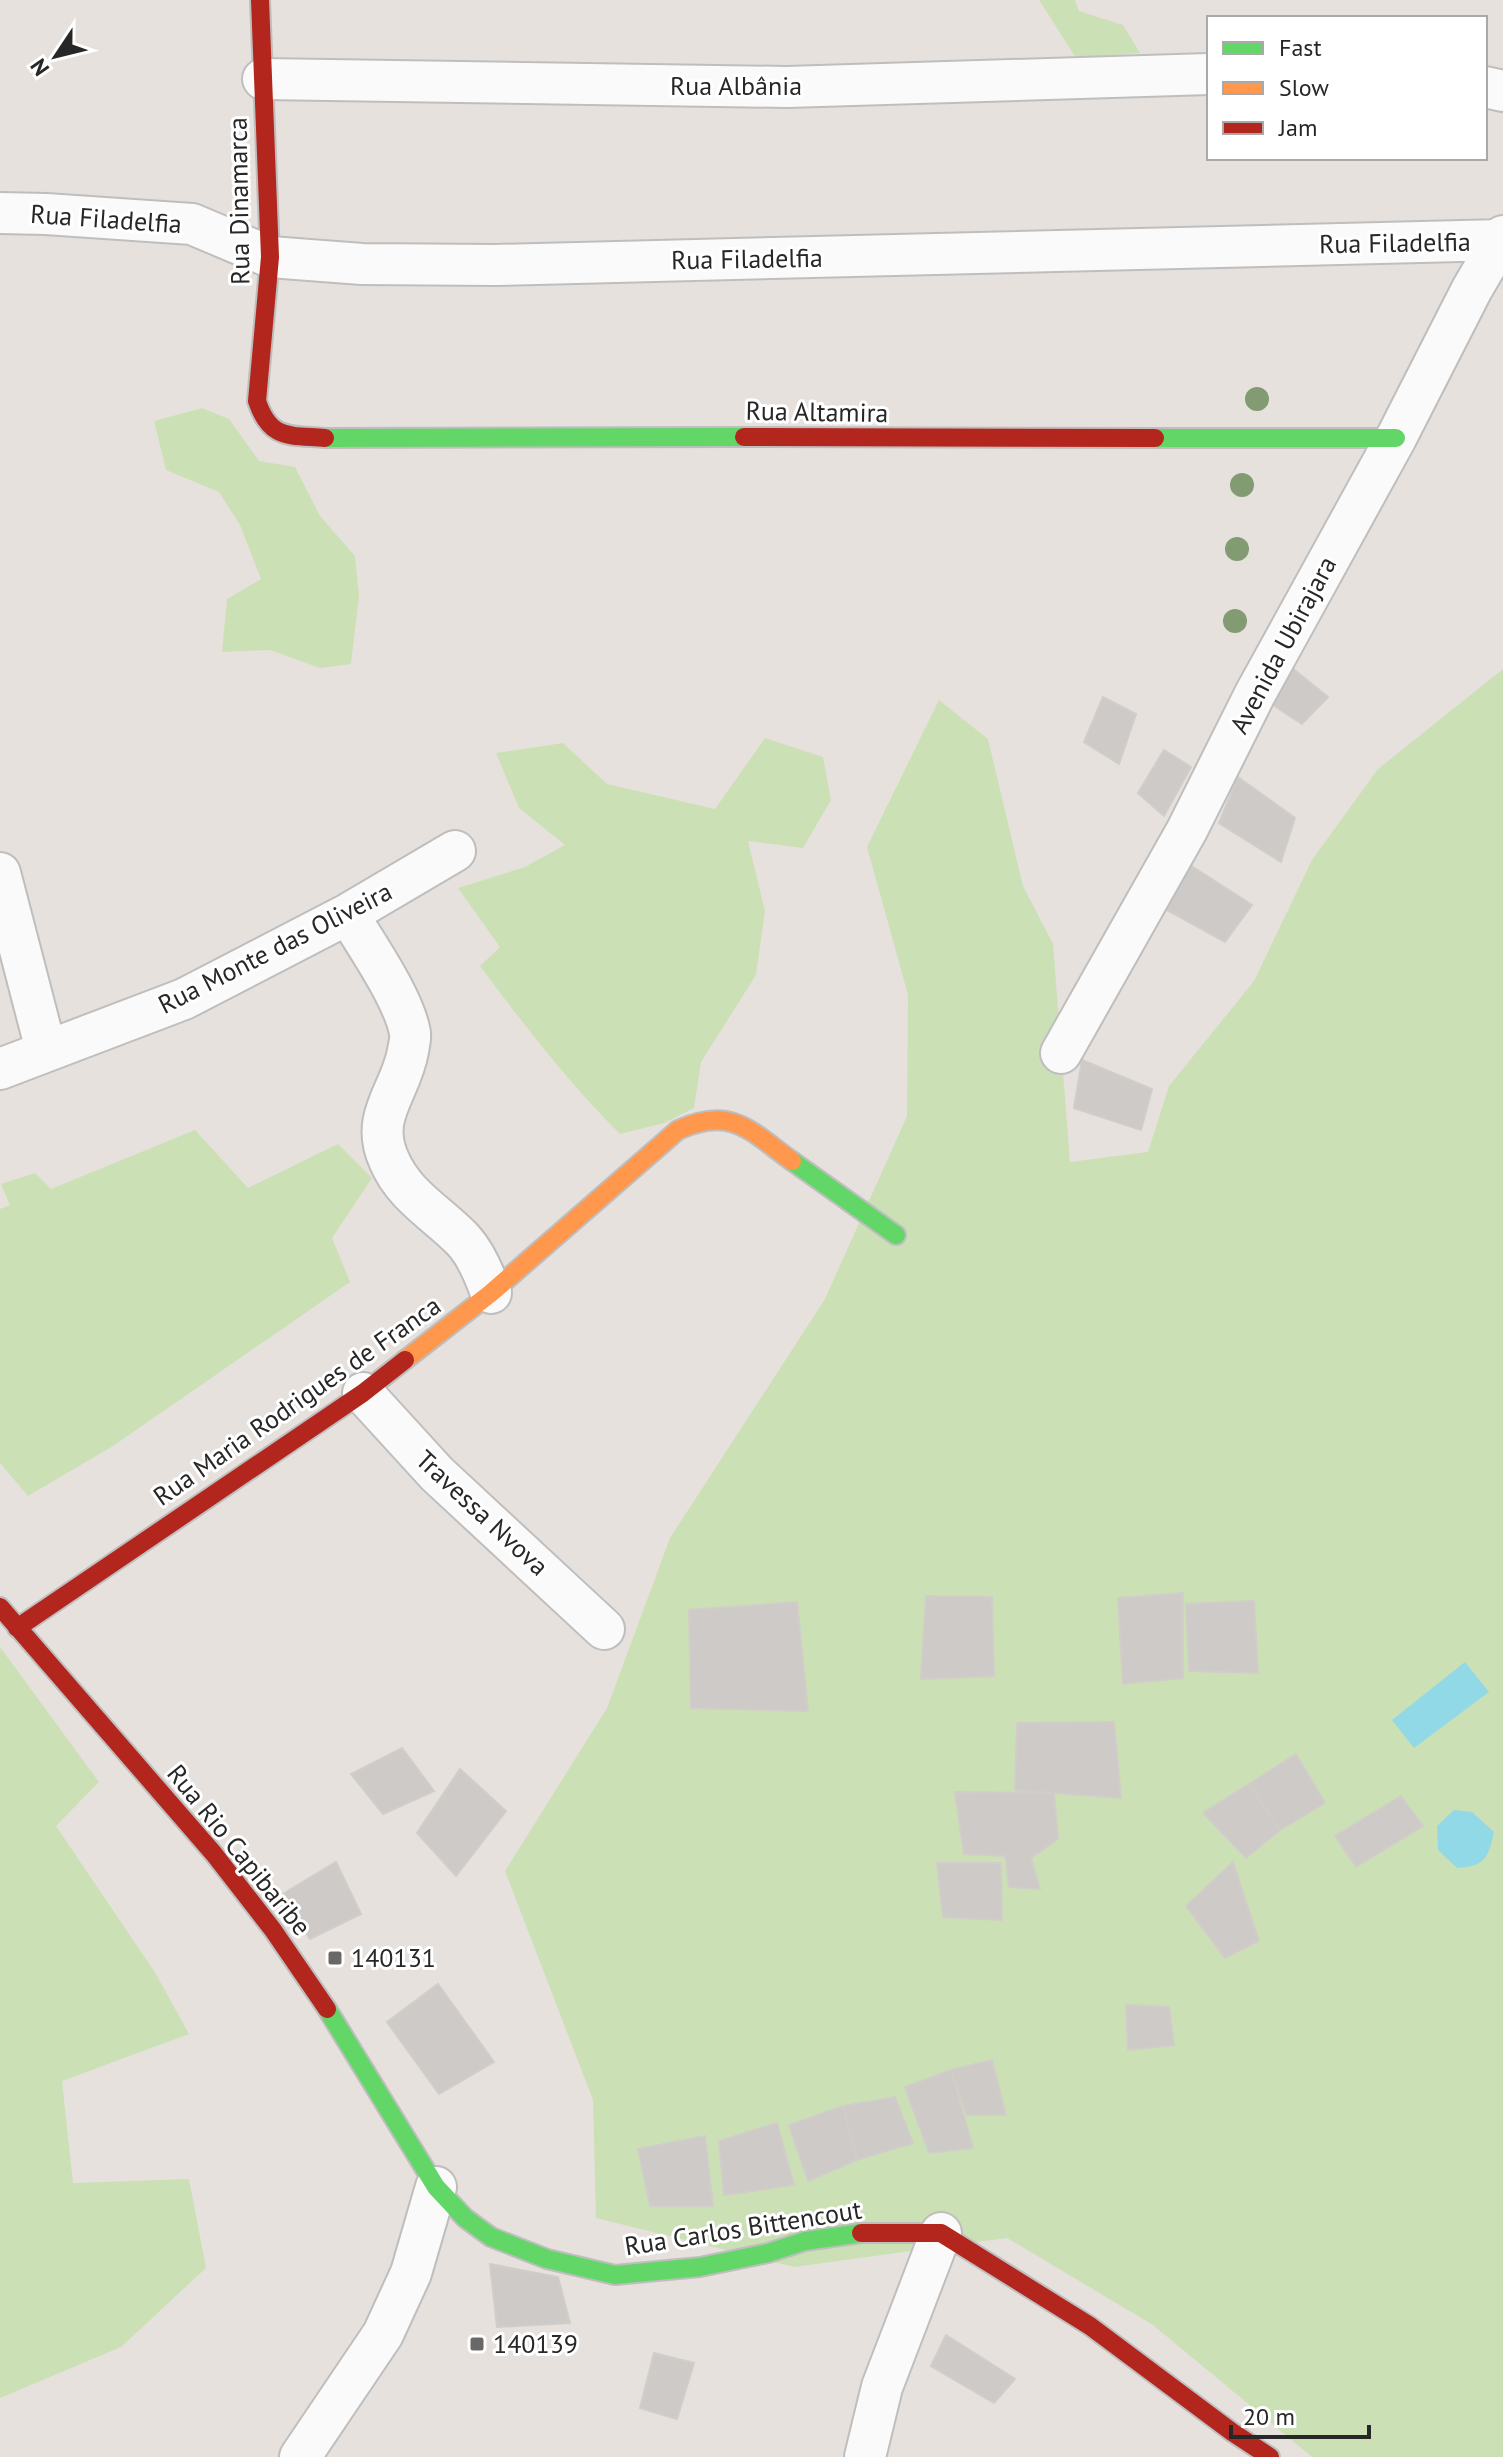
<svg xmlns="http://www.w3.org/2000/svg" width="1503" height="2457" font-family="'PT Sans',sans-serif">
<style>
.green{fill:#cce0b6}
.water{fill:#91d9e7}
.building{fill:#cdcac7;stroke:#d1cdc9;stroke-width:2}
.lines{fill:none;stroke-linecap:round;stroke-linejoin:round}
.street-casing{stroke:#bfbebf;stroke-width:44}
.fast-casing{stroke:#bfbebf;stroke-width:22}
.slow-casing{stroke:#bfbebf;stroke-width:22}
.jam-casing{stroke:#bfbebf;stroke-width:22}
.street{stroke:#fbfafa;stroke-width:40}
.fast{stroke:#63d668;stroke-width:18}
.slow{stroke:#ff974d;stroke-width:18}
.jam{stroke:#b3261e;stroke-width:18}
.tree{fill:#829b72}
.poi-dot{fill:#6a6867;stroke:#fff;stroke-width:3}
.labels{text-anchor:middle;stroke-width:6;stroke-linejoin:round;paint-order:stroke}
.street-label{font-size:26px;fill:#272727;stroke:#fff}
.poi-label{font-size:26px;fill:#272727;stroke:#fff;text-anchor:start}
</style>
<rect width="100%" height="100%" fill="#e6e1dd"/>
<path class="green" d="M1039 0H1075L1079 11 1123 25 1140 53 1076 58Z
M202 408 229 419 259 461 295 467 320 516 355 556 359 596 351 664 320 668 270 650 222 652 227 599 261 579 240 525 219 492 166 470 154 421Z
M1503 669V2457H1312L1153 2325 1007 2238 794 2267 596 2218 593 2100 505 1871 607 1708 670 1538 825 1299 907 1116 908 995 867 847 939 700 988 739 1023 886 1053 944 1070 1162 1148 1152 1169 1086 1254 981 1312 860 1378 769Z
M765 738 823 757 831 800 803 848 748 841 765 911 756 975 701 1062 694 1108 664 1123 620 1134C568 1082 524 1025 480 966L500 947 458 888 525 867 565 845 519 808 496 753 563 743 607 784 715 809Z
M195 1130 248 1188 338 1144 372 1178 332 1238 350 1282 113 1446 28 1496 0 1463V1209L10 1205 1 1184 35 1173 51 1189Z
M0 1647 99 1782 56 1826 156 1974 189 2034 62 2081 73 2183 189 2179 206 2268 121 2347 0 2398Z"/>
<path class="water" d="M1465 1662 1489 1692 1414 1748 1392 1720Z
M1454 1810 1472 1812 1494 1832C1488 1859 1485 1866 1457 1868L1438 1850 1437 1826Z"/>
<path class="building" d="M1291 667 1328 697 1302 724 1270 703Z
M1103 697 1136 714 1119 764 1084 742Z
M1164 750 1191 767 1164 816 1138 793Z
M1238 777 1295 818 1281 862 1219 823Z
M1190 865 1252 905 1225 942 1167 910Z
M1082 1060 1152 1089 1141 1130 1074 1108Z
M1183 1593V1678L1123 1684 1118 1598Z
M926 1596 992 1597 994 1676 921 1679Z
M1254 1601 1258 1673 1189 1671 1186 1604Z
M797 1602 808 1711 691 1708 689 1610Z
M1114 1722 1121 1798 1015 1790 1017 1723Z
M402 1748 434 1791 383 1814 351 1774Z
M1296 1754 1325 1803 1280 1830 1249 1784Z
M460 1769 506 1811 456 1876 417 1833Z
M1249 1784 1280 1830 1246 1858 1203 1813Z
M955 1792 1054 1793 1058 1839 1031 1858 1040 1889 1009 1887 1005 1856 964 1854Z
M1401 1796 1423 1826 1356 1867 1335 1836Z
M336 1862 361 1914 310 1939 281 1895Z
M1233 1862 1259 1941 1225 1958 1186 1906Z
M937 1863H1001L1002 1920 943 1917Z
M438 1984 494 2062 439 2094 387 2022Z
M1126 2005 1169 2007 1174 2045 1128 2050Z
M992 2060 1006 2115H967L951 2070Z
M951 2070 973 2148 929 2153 905 2087Z
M895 2097 913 2143 857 2160 843 2106Z
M843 2106 857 2160 808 2181 789 2125Z
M777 2123 794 2185 724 2195 719 2141Z
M705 2136 713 2206H650L638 2149Z
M490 2264 558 2277 570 2323 497 2327Z
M946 2335 1015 2379 994 2403 931 2366Z
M654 2353 694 2363 677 2419 640 2408Z"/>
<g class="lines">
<g class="street-casing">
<path id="street" d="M263 79 787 87 1209 74
M1485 87 1503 91
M0 213 46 214 192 224 270 257 362 264 495 265 1501 240
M0 873 46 1050
M348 914C366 945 404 998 410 1033 411 1038 409 1045 408 1051 401 1092 369 1116 389 1160 404 1196 437 1213 463 1240 476 1254 485 1276 491 1293
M1061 1053 1187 830 1255 694 1396 438 1472 289 1503 236
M0 1069 184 999 348 914 455 851
M363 1393 437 1474 604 1629
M300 2457 383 2334 411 2273 436 2187
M865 2457 882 2387 941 2233"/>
</g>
<g class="fast-casing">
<path id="fast" d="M325 438 744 437
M1155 438H1396
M792 1161 896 1235
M327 2009 436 2187 465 2218 491 2237 547 2259 615 2275 700 2267 768 2253 805 2241 861 2233"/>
</g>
<g class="slow-casing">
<path id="slow" d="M405 1360 491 1293 678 1130C732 1106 749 1130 792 1161"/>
</g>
<g class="jam-casing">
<path id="jam" d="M260 0 270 257 257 401C270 440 289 435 325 438
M744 437 1155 438
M0 1607 214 1854 273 1930 327 2009
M17 1628 363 1393 405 1360
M861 2233H941L1090 2326 1232 2432 1270 2457"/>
</g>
<use href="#street" class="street"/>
<use href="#fast" class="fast"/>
<use href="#slow" class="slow"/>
<use href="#jam" class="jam"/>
</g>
<g class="tree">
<circle cx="1257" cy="399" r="12"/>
<circle cx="1242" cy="485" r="12"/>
<circle cx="1237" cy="549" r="12"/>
<circle cx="1235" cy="621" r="12"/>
</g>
<g class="poi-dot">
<rect x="327" y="1950" width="16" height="16" rx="4"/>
<rect x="469" y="2336" width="16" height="16" rx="4"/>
</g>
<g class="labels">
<g class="street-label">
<text x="736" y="95">Rua Albânia</text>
<text transform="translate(239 201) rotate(-91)" y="9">Rua Dinamarca</text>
<text transform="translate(106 219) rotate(4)" y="9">Rua Filadelfia</text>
<text transform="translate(1395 243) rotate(-1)" y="9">Rua Filadelfia</text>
<text transform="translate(747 259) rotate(-1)" y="9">Rua Filadelfia</text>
<text transform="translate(817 412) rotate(1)" y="9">Rua Altamira</text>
<text transform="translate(1283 645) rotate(-62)" y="9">Avenida Ubirajara</text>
<text transform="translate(275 948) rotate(-27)" y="9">Rua Monte das Oliveira</text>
<text transform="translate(297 1401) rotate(-35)" y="9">Rua Maria Rodrigues de Franca</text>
<text transform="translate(482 1513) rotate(43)" y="9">Travessa Nvova</text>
<text transform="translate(239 1850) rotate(51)" y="9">Rua Rio Capibaribe</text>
<text transform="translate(743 2228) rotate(-9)" y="9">Rua Carlos Bittencout</text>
</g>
<g class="poi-label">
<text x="351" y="1967">140131</text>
<text x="493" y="2353">140139</text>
</g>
</g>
<rect x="1207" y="16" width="280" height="144" fill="#ffffff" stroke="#a9a9a9" stroke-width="2"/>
<rect x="1223" y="42" width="40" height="12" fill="#63d668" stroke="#a9a9a9" stroke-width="2"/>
<text x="1279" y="56" font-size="24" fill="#272727">Fast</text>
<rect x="1223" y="82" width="40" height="12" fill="#ff974d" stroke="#a9a9a9" stroke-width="2"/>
<text x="1279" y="96" font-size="24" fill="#272727">Slow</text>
<rect x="1223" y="122" width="40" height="12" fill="#b3261e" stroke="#a9a9a9" stroke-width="2"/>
<text x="1279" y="136" font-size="24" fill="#272727">Jam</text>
<g transform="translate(56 56) rotate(235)" stroke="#ffffff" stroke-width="6" paint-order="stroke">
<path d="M0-6L14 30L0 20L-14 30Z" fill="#272727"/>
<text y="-12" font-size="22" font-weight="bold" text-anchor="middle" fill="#272727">N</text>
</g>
<path d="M1231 2425v12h138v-12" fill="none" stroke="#272727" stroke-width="4"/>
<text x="1243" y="2425" font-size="24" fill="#272727" stroke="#ffffff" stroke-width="6" paint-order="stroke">20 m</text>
</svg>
